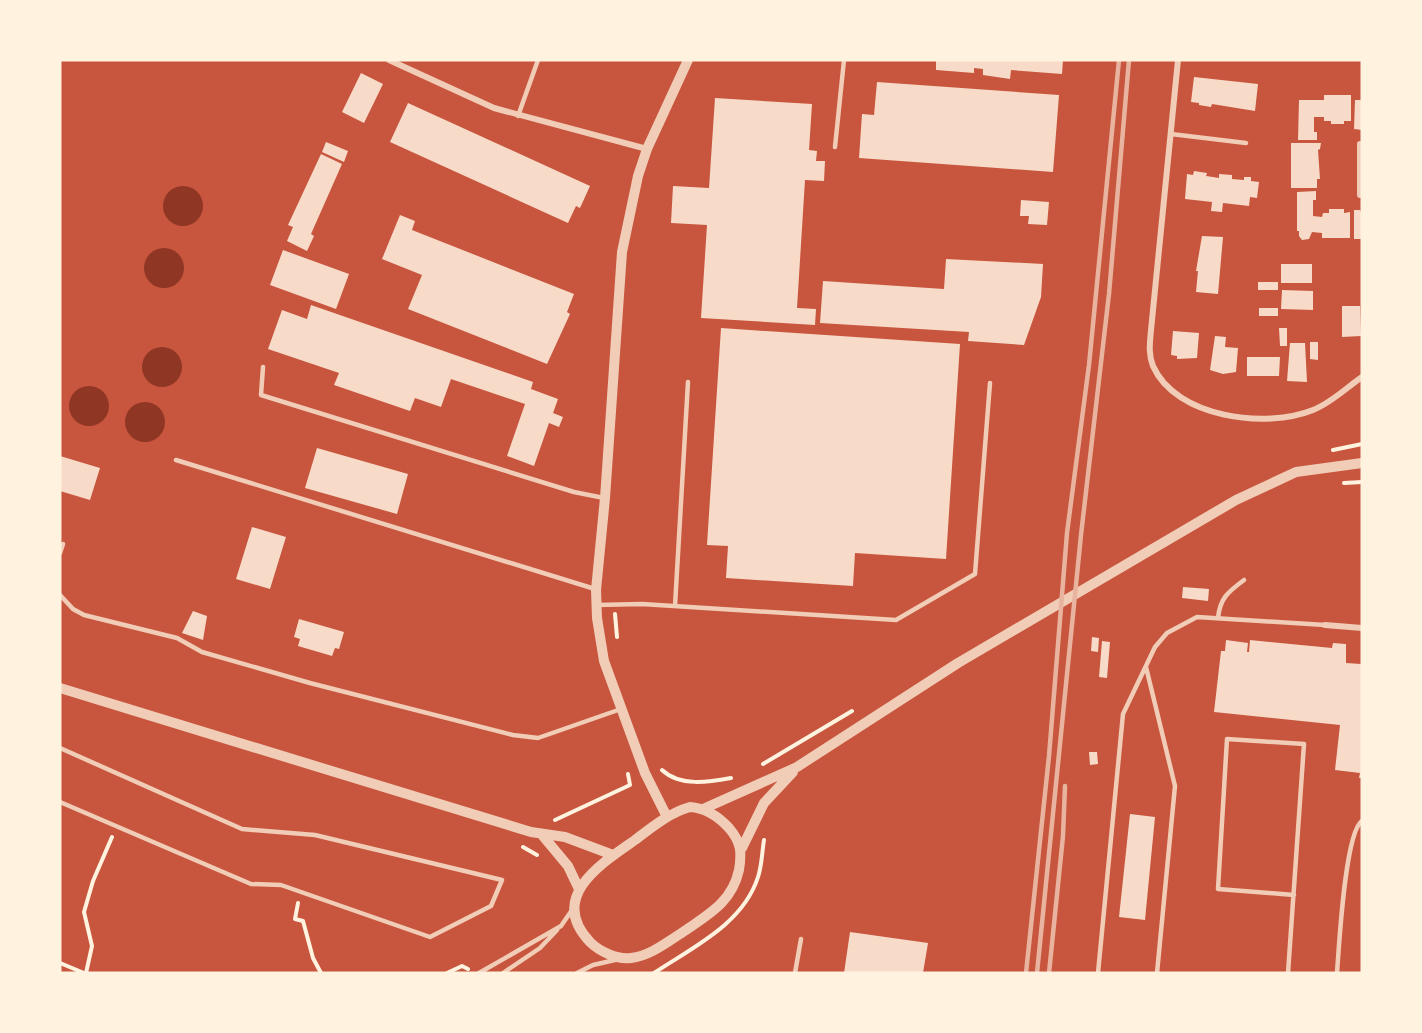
<svg xmlns="http://www.w3.org/2000/svg" width="1422" height="1033" font-family="'Source Sans 3',sans-serif">
<style>
.water{fill:#8f3625}
.building{fill:#f7dbc8}
.lines{fill:none;stroke-linecap:round;stroke-linejoin:round}
.path{stroke:#fff3e0;stroke-width:4}
.service{stroke:#f1ccb7;stroke-width:4.5}
.minor{stroke:#f1ccb7;stroke-width:6}
.tertiary{stroke:#f1ccb7;stroke-width:10}
.rail{stroke:#e9b49f;stroke-width:4.5}
</style>
<rect width="100%" height="100%" fill="#c8553d"/>
<path class="water" d="M163 206a20 20 0 1 1 40 0a20 20 0 1 1-40 0Z
M144 268a20 20 0 1 1 40 0a20 20 0 1 1-40 0Z
M142 367a20 20 0 1 1 40 0a20 20 0 1 1-40 0Z
M69 406a20 20 0 1 1 40 0a20 20 0 1 1-40 0Z
M125 422a20 20 0 1 1 40 0a20 20 0 1 1-40 0Z"/>
<path class="building" d="M936 60H1063L1062 74 1011 70 1010 79 983 75V69L974 68V73L936 70Z
M361 73 383 84 364 123 342 112Z
M1194 77 1258 84 1255 111 1212 104 1211 107 1199 105V103L1191 102Z
M877 82 1059 95 1053 172 859 158 862 114 874 115Z
M1324 95H1351V121H1344V124H1331V121H1324V117H1314V132H1317V140H1298L1299 100H1324Z
M715 98 812 104 809 150 817 151 816 161H825L824 181 805 180 797 308 816 309 815 325 701 318 707 225 671 223 673 186 709 188Z
M1355 100H1362V130L1354 129Z
M408 103 590 186 580 208 576 206 568 223 390 142Z
M326 142 348 151 344 162 322 152Z
M1291 143H1321L1320 149 1318 150 1320 179H1317V188H1291Z
M321 154 342 164 311 234 314 236 307 251 287 241 293 227 288 225Z
M1194 171 1207 173 1206 176 1213 177 1219 178V174L1232 175V179L1244 180V177H1251V181L1259 182 1257 198 1250 197 1249 206 1223 203 1222 212 1211 211 1212 202 1185 199 1187 174 1193 175Z
M1316 191V200H1313V216L1322 217 1323 213H1329V209H1344V213L1350 212V238H1322V233L1312 232 1309 239 1302 240 1299 236V231H1297V192Z
M1021 200 1049 202 1047 225 1028 224 1029 216H1020Z
M1354 210H1360L1362 214V239H1354Z
M400 215 415 221 412 230 574 294 567 312 570 314 547 364 408 309 422 275 382 259Z
M1202 236 1223 237 1218 294 1196 292 1198 271H1196Z
M283 250 349 274 336 309 270 285Z
M946 259 1043 264 1041 297 1024 345 968 341 969 332 820 323 823 281 944 289Z
M1281 264H1312V283H1281Z
M1258 282H1278V290H1258Z
M1282 290 1313 291V310L1281 309Z
M311 305 533 382 531 389 558 399 553 413 563 417 559 427 549 423 534 466 507 456 525 404 451 379 441 407 415 398 410 411 334 385 339 373 268 349 282 310 307 319Z
M1342 306H1360L1361 336 1342 337Z
M1259 308H1278V316H1259Z
M721 328 960 344 946 559 855 553 853 586 726 578 728 546 707 545Z
M1279 328H1287V346H1280Z
M1173 331 1199 333 1197 358 1177 359V356L1171 355Z
M1215 336 1226 337 1225 347 1238 348 1236 372 1223 374 1210 370Z
M1310 342H1318V360L1310 359Z
M1290 343H1305L1307 382 1287 381Z
M1247 357H1280L1279 376H1247Z
M317 448 408 474 397 514 305 488Z
M60 456 100 468 90 500 60 491Z
M252 527 286 537 270 589 236 579Z
M1183 587 1209 589 1208 601 1182 598Z
M193 611 207 616 203 640 182 633Z
M299 619 344 632 339 649 335 648 332 656 298 646 300 639 294 637Z
M1092 637 1099 638 1098 652 1091 651Z
M1226 640 1248 643 1247 652H1249L1250 640 1332 648 1333 643 1346 644V663L1361 664 1362 778H1359L1360 773 1335 770 1340 725 1214 712 1221 651H1225Z
M1102 641 1110 642 1107 678 1099 677Z
M1089 752H1097L1098 764 1090 765Z
M1130 814 1155 817 1145 920 1119 917Z
M850 932 928 943 923 973H844Z"/>
<g class="lines">
<path class="path" d="M1333 450 1362 444
M1344 483 1362 482
M615 614 617 637
M763 764 852 711
M662 770C680 787 709 782 731 778
M555 820 630 785 628 774
M523 847 537 855
M298 903 295 919 303 921 313 958 321 973
M60 963 84 973
M86 973 92 946 84 912 93 881 112 837
M447 973 462 966 468 969
M654 973C693 947 743 924 758 877 762 865 762 852 764 840"/>
<path class="service" d="M518 116 538 60
M1171 134 1246 143
M835 147 844 60
M263 367 261 395 574 492 604 498
M176 460 595 589
M60 553 63 544
M60 595 73 609 84 615 177 638 202 652 310 683 513 735 538 738 621 709
M596 605 642 604 896 620 975 574 990 383
M675 606 688 382
M1218 618C1220 598 1228 592 1244 580
M1146 667 1175 786 1157 973
M60 748 242 829 315 835 502 880 491 906 430 937 281 885 251 884 60 802
M479 973 561 926 572 910
M503 973 540 948 557 930
M577 973 593 965 615 960
M795 973 801 939
M1098 973 1123 714 1155 647 1167 633 1197 617 1325 625
M1288 973 1304 744 1227 739 1218 889 1294 895
M1337 973C1339 947 1345 832 1362 821"/>
<path class="minor" d="M389 60 494 108 647 149
M1178 60 1151 330C1150 342 1148 354 1153 366 1176 418 1266 429 1313 410 1331 403 1346 388 1362 377
M1360 144V195
M1325 625 1362 628"/>
<path class="tertiary" d="M60 688 531 832 565 837 613 855
M690 807C705 808 718 816 729 828 741 842 742 852 739 870 732 902 709 914 683 932 667 942 650 956 631 958 617 960 599 951 590 942 547 897 602 863 635 840 652 827 669 813 690 807Z
M703 809 797 767 958 663 1236 500 1296 472 1362 463
M667 817 645 773 604 661 597 618 596 590 605 498 622 252 638 176 647 149 688 60
M543 836 568 866 579 889
M742 848 764 803 793 772"/>
<path class="rail" d="M1026 973 1049 756 1067 533 1089 365 1119 60
M1037 973 1081 535 1109 294 1129 60
M1049 973 1063 836 1065 786"/>
</g>
<rect width="1422" height="1033" fill="none" stroke="#fff3e0" stroke-width="123"/>
</svg>
